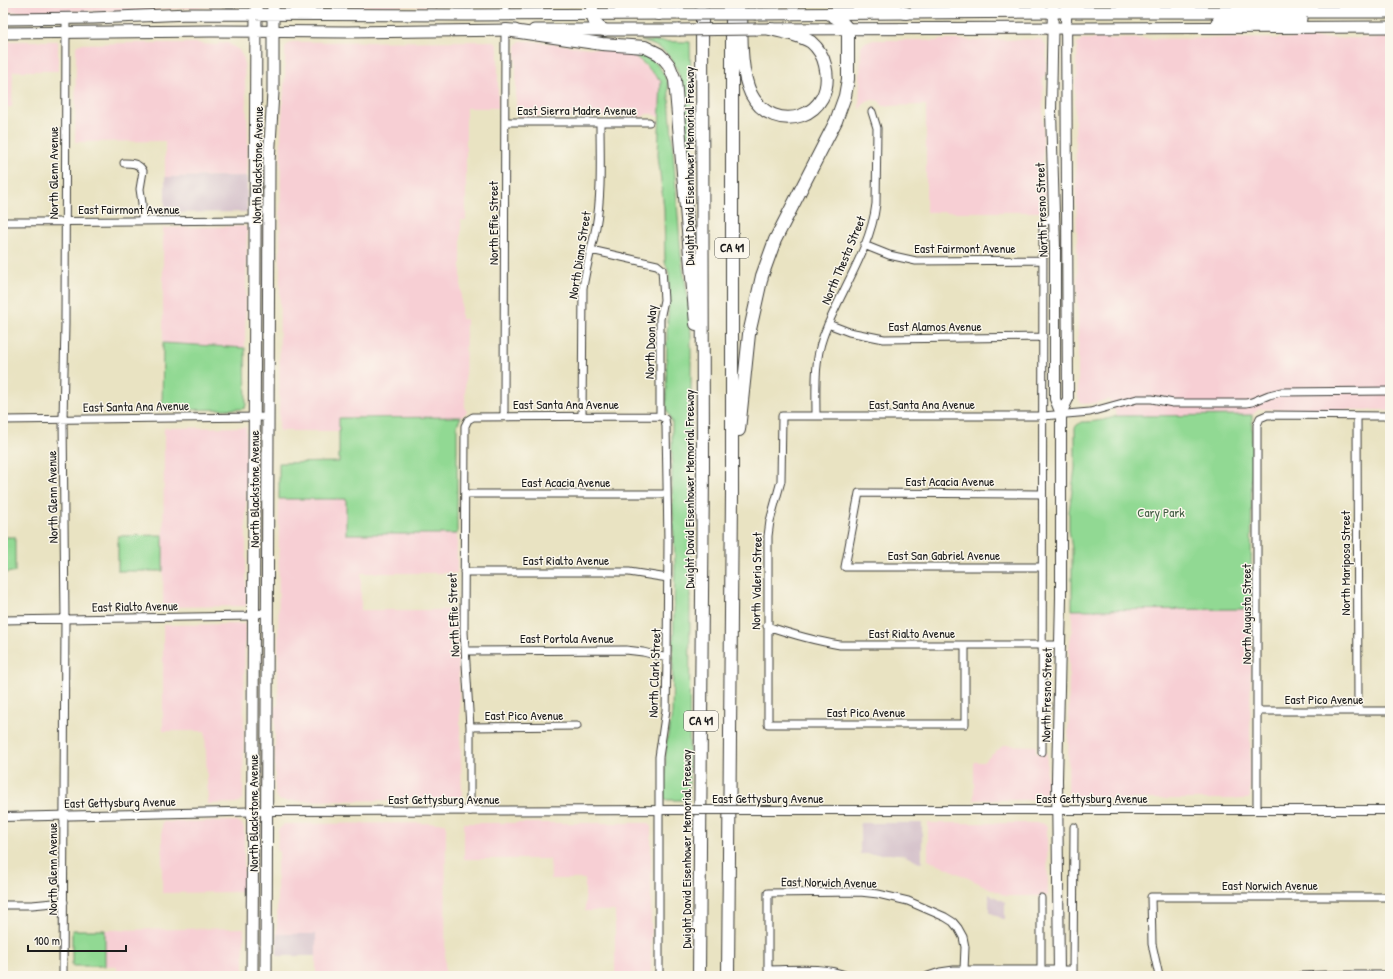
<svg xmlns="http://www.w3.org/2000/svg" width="1393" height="979" font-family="'Patrick Hand',sans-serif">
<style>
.built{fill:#f7cfd4}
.industrial{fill:#d2bdc8}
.green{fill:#91d993;stroke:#567a58}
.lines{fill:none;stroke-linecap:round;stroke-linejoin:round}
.minor-casing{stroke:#3b3a35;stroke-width:9}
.tertiary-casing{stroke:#3b3a35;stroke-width:10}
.secondary-casing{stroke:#3b3a35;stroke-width:12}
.primary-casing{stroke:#3b3a35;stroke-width:13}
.motorway-casing{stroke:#3b3a35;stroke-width:14}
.minor{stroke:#fff;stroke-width:7}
.tertiary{stroke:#fff;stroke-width:8}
.secondary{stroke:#fff;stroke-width:10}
.primary{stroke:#fff;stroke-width:11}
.motorway{stroke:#fff;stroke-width:12}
.tertiary-bridge-casing{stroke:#3b3a35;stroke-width:10;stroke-linecap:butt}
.primary-bridge-casing{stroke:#3b3a35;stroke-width:13;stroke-linecap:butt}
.tertiary-bridge{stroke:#fff;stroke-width:8}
.primary-bridge{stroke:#fff;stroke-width:11}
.labels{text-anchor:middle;stroke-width:3;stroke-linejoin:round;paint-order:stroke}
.shield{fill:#fbf7ec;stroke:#5f5e5a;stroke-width:1}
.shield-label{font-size:12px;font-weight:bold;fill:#1c1c1c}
.street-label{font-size:13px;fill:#1c1c1c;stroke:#fbf7ec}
.park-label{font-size:13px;fill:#455e46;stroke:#fbf7ec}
</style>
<rect width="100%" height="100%" fill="#fbf7ec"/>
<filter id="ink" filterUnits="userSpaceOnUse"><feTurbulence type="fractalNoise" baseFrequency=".025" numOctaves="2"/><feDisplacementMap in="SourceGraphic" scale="8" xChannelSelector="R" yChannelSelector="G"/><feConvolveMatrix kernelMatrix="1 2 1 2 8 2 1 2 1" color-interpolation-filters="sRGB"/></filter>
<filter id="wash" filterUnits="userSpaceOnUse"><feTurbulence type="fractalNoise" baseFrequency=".012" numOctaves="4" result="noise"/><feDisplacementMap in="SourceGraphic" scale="16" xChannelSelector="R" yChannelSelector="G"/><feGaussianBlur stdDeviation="0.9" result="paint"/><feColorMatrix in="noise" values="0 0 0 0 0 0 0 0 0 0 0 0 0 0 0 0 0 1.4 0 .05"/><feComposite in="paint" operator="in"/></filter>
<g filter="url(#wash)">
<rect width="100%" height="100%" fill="#e9e3c2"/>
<path class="built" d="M3 3H243L238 6H213L208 7 131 11 3 12Z
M292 3H498L497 4H464L461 6H341L333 4H323L322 5 310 4H293Z
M1390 38V410L1259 409 1252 415 1117 416 1109 399 1095 403 1085 404 1080 402 1078 397V301L1075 121V85L1077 76 1076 59 1077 58V48L1076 45 1082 39Z
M1040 39 1046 45V72L1043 79V171L1047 178V194L1045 199V212H926V105L883 106 879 101 872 100 864 103 860 109 859 108 861 46 865 42 872 40H927L928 41H938L939 40H968L969 41H980L981 40Z
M3 41H58V71H13L12 107H3Z
M494 41 498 46V108H466V220H461V319H466L465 408 467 412 461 417H340L339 431H279L281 133 285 73V47L291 42Z
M520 41H530L625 52 633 55 661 81 659 117 653 114H646L643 117H520L516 113V46Z
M126 43H200V44L218 45 219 43H228L239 50 244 59V63L248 133 247 176 165 177V141L75 142 76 47 79 44Z
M244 226 247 229 245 348 163 343V228Z
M246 427V606L163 607 164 428Z
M279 499H346V534H457V573H361V610H457L462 795 458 800 280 801 275 795V706H278Z
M1251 609 1250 797 1248 799H1071L1068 797 1069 647 1072 629V610Z
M245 624 243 798 239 803 208 804 205 731H163V625Z
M1004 745 1036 746V753H1047L1046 795 1041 800H974V762H983Z
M235 821 241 823 244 828V892L162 893V822Z
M446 823 445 976H316V934H277V861L279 860V851H277L278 830 284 824Z
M464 823H649L651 825V976H615V911H585V879H551L550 859H464Z
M928 823H1044L1047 826 1048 896H1006L928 859Z
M244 928V976H117V966H105V930Z"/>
<path class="industrial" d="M247 176V212L165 213V177Z
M860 823H922V863L900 854H860Z
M989 894 1005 902V920L989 912Z
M277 934H316V956H277Z"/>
<path class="green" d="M641 41 690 42 693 179H689L681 81C674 57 665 47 641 41Z
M625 52C649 55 659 60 668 84L681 256 689 306 691 334V399L689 800H666L664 797 666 745 672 715 675 565 672 486V422L667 410 666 401 667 332 669 300V273L665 262 664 209 658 155 661 81C650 71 640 56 625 52Z
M163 343 245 348 246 405 245 408 242 409 162 410Z
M1252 415 1251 609 1072 610V549L1069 530V512L1075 468V427L1081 422C1094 422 1105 420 1117 416Z
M461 417 457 425V534H346V499H279V463L339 462V418Z
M163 535V571H118V536Z
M3 537H15V572L3 573Z
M72 930H105V966H72Z"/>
</g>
<g filter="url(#ink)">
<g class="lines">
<g class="minor-casing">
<path id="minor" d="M1259 12V3
M506 15V3
M505 122H649
M124 163C131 163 139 163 143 171L140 189 142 203V221
M3 222 255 220
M864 245 889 255 916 261 1043 260
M591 250 657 265 662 269 664 300 660 319V416
M828 324 849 332 884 339 1043 337
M504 416 505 30
M582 416 583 288C586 267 592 248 596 227 602 193 600 157 600 122
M816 416C816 390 814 362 823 337 838 295 871 249 876 204L877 128 872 112
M1357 416 1358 711
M3 420 268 417
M465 494H667
M1042 494 859 493 845 567H1042
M464 572H629L668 578
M3 620 253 616 267 611
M767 626C791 634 815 641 840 645H1061
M965 645V724H768V536L770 521 781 481 782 416H1043L1090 412 1137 399H1152L1173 403H1246L1252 402 1269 395 1281 392 1390 391
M466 651 626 650 643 652 667 658
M1257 711H1390
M470 727 577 726
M1042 752 1043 224 1054 215
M1257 810V425L1260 418 1267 415 1390 416
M470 811V727L464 632 465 426 468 420 473 417 660 416 665 419 666 426 668 541 667 658 666 710 659 757V976
M1041 898V976
M3 905H32L64 902
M63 976 65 620 63 419 65 324 66 18
M847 976C823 966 793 970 768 970V893L860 892 878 894 908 901 945 917 953 922 958 928 963 937 965 947 964 970
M928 976 940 972 954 970H1073
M1073 976 1074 827
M1159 976 1152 944 1151 897H1390
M1299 976 1324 975H1390"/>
</g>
<g class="tertiary-casing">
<path id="tertiary" d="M747 810H1390
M3 817 267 811 682 810"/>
</g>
<g class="secondary-casing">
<path id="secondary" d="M1053 3 1051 111 1055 248V399L1061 414
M1059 976 1057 780 1061 597V414L1068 399 1066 3"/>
</g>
<g class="primary-casing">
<path id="primary" d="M756 14 1066 12H1390
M3 19 93 18 189 14 467 15 679 14
M1217 22 1221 21 1252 20 1256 19 1259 13
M1256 25 1265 20 1301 19
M756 29 1390 27
M534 30H679
M3 33 211 31 347 32 515 30
M252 976 256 3
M266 976 269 162 273 92V3"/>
</g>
<g class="motorway-casing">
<path id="motorway" d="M592 3C592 15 592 25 604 30
M625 3 634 8 659 14
M741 3C742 30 739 69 751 94 773 137 838 118 825 65 823 56 818 48 811 42 799 35 784 32 770 29
M863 3 880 6 906 13
M506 30 602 44 645 47 659 54 665 60 669 65 675 80 696 324
M739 430 749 334 762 276 775 240 836 121 845 96 848 79V29L840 20 830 14
M699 976 703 467 702 3
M728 976 732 493V3"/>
</g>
<use href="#minor" class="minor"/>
<use href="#tertiary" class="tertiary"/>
<use href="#secondary" class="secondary"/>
<use href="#primary" class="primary"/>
<use href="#motorway" class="motorway"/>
<g class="tertiary-bridge-casing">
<path id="tertiary-bridge" d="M682 810H747"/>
</g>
<g class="primary-bridge-casing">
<path id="primary-bridge" d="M679 14H756
M679 30 756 29"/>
</g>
<use href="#tertiary-bridge" class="tertiary-bridge"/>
<use href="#primary-bridge" class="primary-bridge"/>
</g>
</g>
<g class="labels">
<g class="shield">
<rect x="715" y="238" width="34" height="20" rx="3"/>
<rect x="684" y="711" width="34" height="20" rx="3"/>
</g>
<g class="shield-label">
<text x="732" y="252">CA 41</text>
<text x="701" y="725">CA 41</text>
</g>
<g class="street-label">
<text x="577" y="115">East Sierra Madre Avenue</text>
<text transform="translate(257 165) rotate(-89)" y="5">North Blackstone Avenue</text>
<text transform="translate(689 166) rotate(-90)" y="5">Dwight David Eisenhower Memorial Freeway</text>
<text transform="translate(53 173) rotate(-90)" y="5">North Glenn Avenue</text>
<text x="129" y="214">East Fairmont Avenue</text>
<text transform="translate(1041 210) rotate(-92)" y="5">North Fresno Street</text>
<text transform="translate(493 223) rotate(-90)" y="5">North Effie Street</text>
<text x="965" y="253">East Fairmont Avenue</text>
<text transform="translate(579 255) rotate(-81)" y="5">North Diana Street</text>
<text transform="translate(843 260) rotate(-67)" y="5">North Thesta Street</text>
<text x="935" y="331">East Alamos Avenue</text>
<text transform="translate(650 342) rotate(-88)" y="5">North Doon Way</text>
<text x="566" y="409">East Santa Ana Avenue</text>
<text x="922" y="409">East Santa Ana Avenue</text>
<text transform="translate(136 406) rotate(-1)" y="5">East Santa Ana Avenue</text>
<text x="950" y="486">East Acacia Avenue</text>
<text x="566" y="487">East Acacia Avenue</text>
<text transform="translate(254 489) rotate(-90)" y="5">North Blackstone Avenue</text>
<text transform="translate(689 489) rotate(-90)" y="5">Dwight David Eisenhower Memorial Freeway</text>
<text transform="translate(52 497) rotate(-91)" y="5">North Glenn Avenue</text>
<text x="944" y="560">East San Gabriel Avenue</text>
<text x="566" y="565">East Rialto Avenue</text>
<text transform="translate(1345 563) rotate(-90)" y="5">North Mariposa Street</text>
<text transform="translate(756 581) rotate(-89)" y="5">North Valeria Street</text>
<text transform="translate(135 606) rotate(-1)" y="5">East Rialto Avenue</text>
<text transform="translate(1246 614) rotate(-90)" y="5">North Augusta Street</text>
<text transform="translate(453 615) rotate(-92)" y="5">North Effie Street</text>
<text x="912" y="638">East Rialto Avenue</text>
<text x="567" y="643">East Portola Avenue</text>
<text transform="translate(654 673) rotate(-88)" y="5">North Clark Street</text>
<text transform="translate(1046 695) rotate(-89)" y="5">North Fresno Street</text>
<text x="1324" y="704">East Pico Avenue</text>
<text x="866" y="717">East Pico Avenue</text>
<text x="524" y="720">East Pico Avenue</text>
<text x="768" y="803">East Gettysburg Avenue</text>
<text x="1092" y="803">East Gettysburg Avenue</text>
<text x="444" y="804">East Gettysburg Avenue</text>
<text transform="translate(120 802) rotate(-1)" y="5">East Gettysburg Avenue</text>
<text transform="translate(253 813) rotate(-90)" y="5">North Blackstone Avenue</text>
<text transform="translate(686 849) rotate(-90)" y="5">Dwight David Eisenhower Memorial Freeway</text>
<text transform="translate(52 869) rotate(-90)" y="5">North Glenn Avenue</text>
<text transform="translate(829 882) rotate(1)" y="5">East Norwich Avenue</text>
<text x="1270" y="890">East Norwich Avenue</text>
</g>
<g class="park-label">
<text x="1161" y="517">Cary Park</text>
</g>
</g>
<rect width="1393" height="979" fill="none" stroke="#fbf7ec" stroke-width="16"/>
<path d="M28 945v6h98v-6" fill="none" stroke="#1c1c1c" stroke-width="2"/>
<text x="34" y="945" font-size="12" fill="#1c1c1c" stroke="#fbf7ec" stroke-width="3" paint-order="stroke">100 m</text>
</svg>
